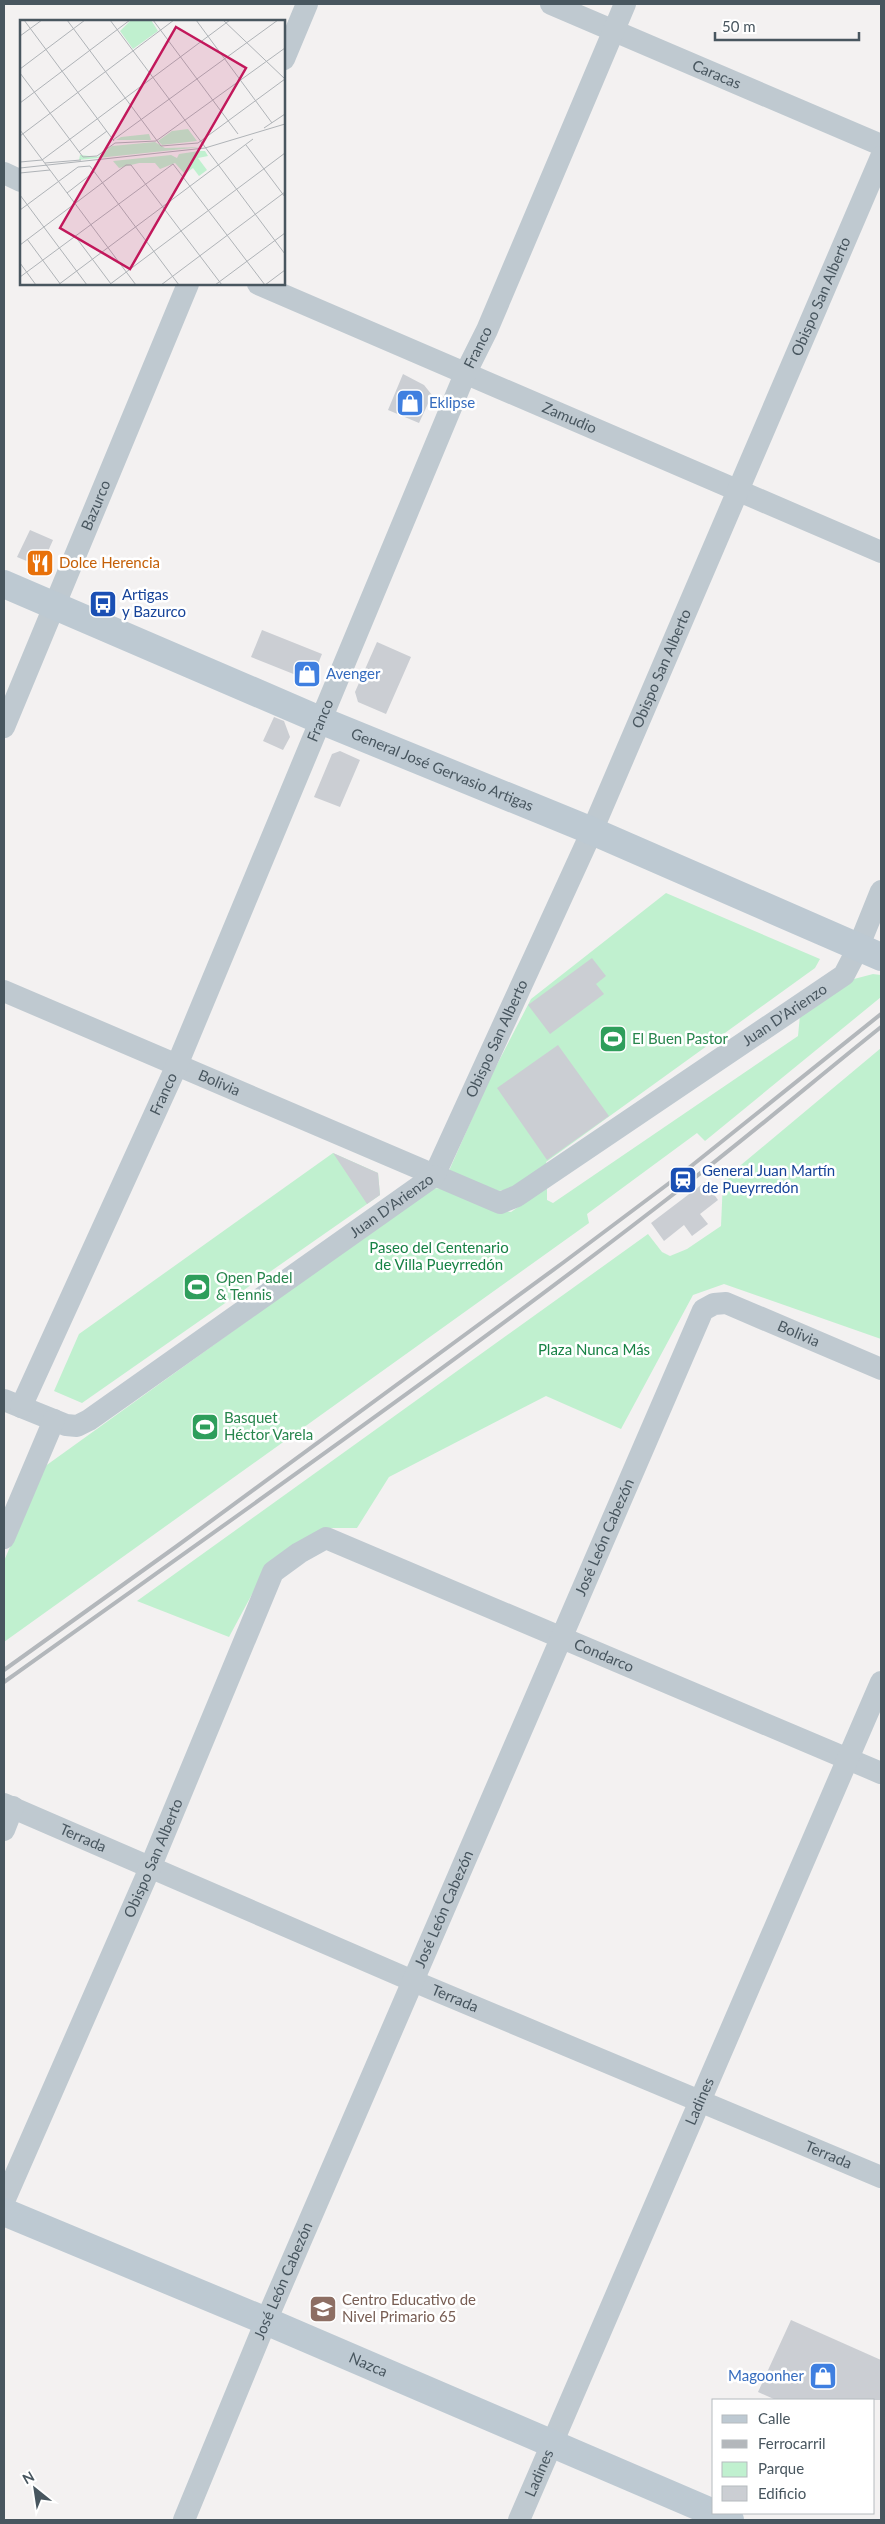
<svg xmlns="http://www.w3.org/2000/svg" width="885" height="2524" font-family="Lato,sans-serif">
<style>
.green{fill:#c0f0cf}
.building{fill:#cbced3}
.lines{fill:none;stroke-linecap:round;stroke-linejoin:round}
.street{stroke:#bfc9d0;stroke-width:22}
.secondary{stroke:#bdc9d2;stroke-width:28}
.rail{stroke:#b3b7bb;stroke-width:4}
.labels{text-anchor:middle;stroke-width:5;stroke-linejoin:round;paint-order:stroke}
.street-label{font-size:15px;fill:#48565f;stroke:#fff}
.shop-label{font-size:15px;fill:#366cbe;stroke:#fff;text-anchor:start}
.food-label{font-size:15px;fill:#c56008;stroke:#fff;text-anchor:start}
.transit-label{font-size:15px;fill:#164399;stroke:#fff;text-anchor:start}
.leisure-label{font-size:15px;fill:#27864d;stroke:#fff;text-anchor:start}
.park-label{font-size:15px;fill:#178245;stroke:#fff}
.education-label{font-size:15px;fill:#785e54;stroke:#fff;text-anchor:start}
.inset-road{fill:none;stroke:#afb3b7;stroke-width:1}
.view{fill:#c2185b;fill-opacity:0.15;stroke:#c2185b;stroke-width:2.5}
.inset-edge{fill:none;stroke:#48565f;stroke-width:2.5}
</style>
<rect width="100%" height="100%" fill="#f3f1f1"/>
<path class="green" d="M666 893 820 959 815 968 546 1162 547 1164 514 1188 499 1191 448 1173 489 1080 531 999Z
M873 974 881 975V997L705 1141 697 1133 587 1214 589 1223 4 1642V1561L44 1467 422 1195C425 1193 429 1190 432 1189 448 1184 490 1210 511 1212L547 1187V1200L553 1203 798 1036 800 1015 854 979Z
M881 1048V1339L724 1284 693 1295 621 1429 546 1396 389 1477 357 1528H327L265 1570 229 1637 137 1601 648 1234 662 1252 670 1256 687 1249 721 1226 723 1180Z
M333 1153 378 1173 380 1195 82 1403 54 1391 79 1334Z"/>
<path class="building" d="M403 374 424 385 432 395 419 423 388 410Z
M30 530 53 540 41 567 17 557Z
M262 630 322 654 311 681 251 657Z
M377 642 411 657 386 714 358 702 355 692Z
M274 717 284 721 290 737 283 750 263 741Z
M340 751 360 760 340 807 314 797 332 754Z
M592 958 606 976 596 984 604 994 550 1034 528 1005Z
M558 1045 609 1116 547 1160 497 1088Z
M333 1153 378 1173 380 1195 367 1204Z
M705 1182 718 1200 700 1214 708 1224 692 1236 684 1225 664 1241 651 1223Z
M791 2320 881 2360V2400H776L758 2392Z"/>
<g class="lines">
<g class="street">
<path id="s1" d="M551 4 881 145"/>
<path d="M284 59 307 4"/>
<path d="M4 173 21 181"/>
<path id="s2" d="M258 284 881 552"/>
<path id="s3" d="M4 727 188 284"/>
<path id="s4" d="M4 991 500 1203 517 1196 844 975 858 948 881 891"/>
<path id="s5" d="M434 1176 592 831 881 157"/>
<path id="s6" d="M4 1400 66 1425 77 1426 89 1420 434 1176"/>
<path id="s7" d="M21 1407 177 1065 465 374 487 330 625 4"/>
<path d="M4 1538 54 1420"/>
<path id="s8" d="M4 1804 413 1981 881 2177"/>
<path d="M4 1830 13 1807"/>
<path id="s9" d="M4 2201 150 1868 273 1572 299 1553 326 1538 881 1773"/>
<path id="s10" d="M184 2520 266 2321 703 1310 714 1304 726 1303 881 1369"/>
<path id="s11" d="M519 2520 881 1682"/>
</g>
<g class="secondary">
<path id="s12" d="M4 584 320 720 592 831 881 957"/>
<path id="s13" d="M4 2212 266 2321 730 2520"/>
</g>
<path class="rail" d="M4 1670 177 1546 564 1262 680 1175 881 1014
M4 1682C232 1519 463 1358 684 1186 751 1134 815 1080 881 1027"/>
</g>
<defs>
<g id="shop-square" transform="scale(1.4375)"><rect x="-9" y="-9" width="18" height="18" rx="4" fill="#3f7fe0" stroke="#fff"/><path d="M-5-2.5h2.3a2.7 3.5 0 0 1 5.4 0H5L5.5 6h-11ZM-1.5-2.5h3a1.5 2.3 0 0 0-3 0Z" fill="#fff"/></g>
<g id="restaurant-square" transform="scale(1.4375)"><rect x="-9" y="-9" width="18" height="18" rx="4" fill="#e8710a" stroke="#fff"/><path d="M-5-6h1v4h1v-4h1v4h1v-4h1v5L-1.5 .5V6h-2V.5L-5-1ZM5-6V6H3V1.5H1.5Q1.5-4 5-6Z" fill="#fff"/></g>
<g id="bus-square" transform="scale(1.4375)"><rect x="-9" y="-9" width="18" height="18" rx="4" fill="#1a4fb4" stroke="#fff"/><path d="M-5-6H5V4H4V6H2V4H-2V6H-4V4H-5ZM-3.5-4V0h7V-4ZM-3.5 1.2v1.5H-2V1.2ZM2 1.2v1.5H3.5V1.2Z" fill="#fff"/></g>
<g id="stadium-square" transform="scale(1.4375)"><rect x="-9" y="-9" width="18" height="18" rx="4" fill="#2e9e5b" stroke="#fff"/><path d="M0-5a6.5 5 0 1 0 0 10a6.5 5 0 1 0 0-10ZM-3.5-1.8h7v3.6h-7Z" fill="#fff"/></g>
<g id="station-square" transform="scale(1.4375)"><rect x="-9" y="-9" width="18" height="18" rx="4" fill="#1a4fb4" stroke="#fff"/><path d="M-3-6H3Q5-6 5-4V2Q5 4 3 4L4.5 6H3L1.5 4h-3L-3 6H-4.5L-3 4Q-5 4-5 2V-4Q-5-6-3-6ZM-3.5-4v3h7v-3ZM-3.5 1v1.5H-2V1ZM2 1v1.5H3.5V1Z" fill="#fff"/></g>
<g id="school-square" transform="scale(1.4375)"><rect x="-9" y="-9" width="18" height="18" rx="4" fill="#8d6e63" stroke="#fff"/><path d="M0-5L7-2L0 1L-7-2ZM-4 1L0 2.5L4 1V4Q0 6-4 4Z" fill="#fff"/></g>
</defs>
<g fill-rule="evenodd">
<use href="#shop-square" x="410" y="403"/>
<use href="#restaurant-square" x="40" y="563"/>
<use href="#bus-square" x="103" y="604"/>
<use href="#shop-square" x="307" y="674"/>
<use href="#stadium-square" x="613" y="1039"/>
<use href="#station-square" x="683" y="1180"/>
<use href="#stadium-square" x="197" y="1287"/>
<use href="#stadium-square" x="205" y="1427"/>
<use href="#school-square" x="323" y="2309"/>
<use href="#shop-square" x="823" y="2376"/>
</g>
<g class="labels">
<g class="street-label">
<text dy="5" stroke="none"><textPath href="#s1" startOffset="180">Caracas</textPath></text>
<text dy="5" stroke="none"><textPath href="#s5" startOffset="961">Obispo San Alberto</textPath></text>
<text dy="5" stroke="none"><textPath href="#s7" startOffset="1154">Franco</textPath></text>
<text dy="5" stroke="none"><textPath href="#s2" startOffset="339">Zamudio</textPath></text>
<text dy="5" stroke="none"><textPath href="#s3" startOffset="240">Bazurco</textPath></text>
<text dy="5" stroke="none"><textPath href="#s5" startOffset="556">Obispo San Alberto</textPath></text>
<text dy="5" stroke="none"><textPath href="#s7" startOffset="749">Franco</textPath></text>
<text dy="5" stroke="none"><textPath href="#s12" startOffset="476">General José Gervasio Artigas</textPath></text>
<text dy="5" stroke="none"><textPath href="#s4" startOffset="881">Juan D’Arienzo</textPath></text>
<text dy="5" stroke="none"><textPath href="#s5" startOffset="151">Obispo San Alberto</textPath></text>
<text dy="5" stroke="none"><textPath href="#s4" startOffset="234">Bolivia</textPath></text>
<text dy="5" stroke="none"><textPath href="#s7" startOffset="344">Franco</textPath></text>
<text dy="5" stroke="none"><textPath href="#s6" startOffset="462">Juan D’Arienzo</textPath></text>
<text dy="5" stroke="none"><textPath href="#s10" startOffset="1420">Bolivia</textPath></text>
<text dy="5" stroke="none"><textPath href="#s10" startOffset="1069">José León Cabezón</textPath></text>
<text dy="5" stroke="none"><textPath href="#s9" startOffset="1049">Condarco</textPath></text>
<text dy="5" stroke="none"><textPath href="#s8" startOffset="86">Terrada</textPath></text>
<text dy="5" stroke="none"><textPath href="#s9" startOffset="374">Obispo San Alberto</textPath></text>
<text dy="5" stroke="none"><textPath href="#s10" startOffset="664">José León Cabezón</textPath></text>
<text dy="5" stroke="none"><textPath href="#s8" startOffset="491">Terrada</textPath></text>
<text dy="5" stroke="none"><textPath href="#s11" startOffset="456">Ladines</textPath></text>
<text dy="5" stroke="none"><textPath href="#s8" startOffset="896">Terrada</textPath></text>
<text dy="5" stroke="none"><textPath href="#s10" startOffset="259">José León Cabezón</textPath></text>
<text dy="5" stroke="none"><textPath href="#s13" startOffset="395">Nazca</textPath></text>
<text dy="5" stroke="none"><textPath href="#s11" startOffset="51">Ladines</textPath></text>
</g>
<g class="shop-label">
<text x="429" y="408">Eklipse</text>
<text x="326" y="679">Avenger</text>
<text x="804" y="2381" text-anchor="end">Magoonher</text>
</g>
<g class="food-label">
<text x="59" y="568">Dolce Herencia</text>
</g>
<g class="transit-label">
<text x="122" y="600">Artigas<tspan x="122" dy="17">y Bazurco</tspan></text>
<text x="702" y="1176">General Juan Martín<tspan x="702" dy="17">de Pueyrredón</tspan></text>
</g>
<g class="leisure-label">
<text x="632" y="1044">El Buen Pastor</text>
<text x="216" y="1283">Open Padel<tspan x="216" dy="17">&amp; Tennis</tspan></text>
<text x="224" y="1423">Basquet<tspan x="224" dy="17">Héctor Varela</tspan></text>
</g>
<g class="park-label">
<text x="439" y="1253">Paseo del Centenario<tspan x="439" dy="17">de Villa Pueyrredón</tspan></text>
<text x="594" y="1355">Plaza Nunca Más</text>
</g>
<g class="education-label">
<text x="342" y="2305">Centro Educativo de<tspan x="342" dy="17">Nivel Primario 65</tspan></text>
</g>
</g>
<g transform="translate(20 20)">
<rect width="265" height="265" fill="#f3f1f1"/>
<path d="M111 0H131L138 11 113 29 100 11ZM168 109 177 121 142 125 138 121 152 111ZM129 114 131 120H96L101 117ZM135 122 145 128 182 127 59 140 60 135 78 137 92 126ZM179 131H185L188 136 178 138 187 150 179 156 173 148 165 154 155 143 140 149 135 143H119L99 148 93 141 151 135 157 138 159 134Z" fill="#c0f0cf"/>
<path class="inset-road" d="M4 0 94 121M47 0 141 126 178 123 265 59M90 0 265 234M133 0 218 114M176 0 252 103M203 0 265 59M0 16 22 0M0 49 65 0M0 53 63 137 77 136 95 123 136 121M0 83 110 0M244 108 265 94M0 110 116 265M0 116 154 0M93 120 258 0M136 121 265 28M226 125 265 177M59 132 87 111M22 140 210 0M0 142 22 140M25 143 61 140M0 148 185 128 265 104M0 153 30 150M47 173 74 152M0 175 67 265M0 190 58 147 70 146 159 265M55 216 91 264M7 219 41 265M0 225 106 145H111L202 265M0 243 16 265M0 257 153 144 245 265M38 265 233 119M89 265 265 133M141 265 265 172M195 265 265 213M245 265 265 250"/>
<path class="view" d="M156 7 226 48 110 249 40 208Z"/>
<rect width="265" height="265" class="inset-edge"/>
</g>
<rect width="885" height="2524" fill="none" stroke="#48565f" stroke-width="10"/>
<rect x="712" y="2399" width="162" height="115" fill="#ffffff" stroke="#b6bbbf"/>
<rect x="722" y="2415" width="25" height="8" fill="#bdc9d2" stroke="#b6bbbf"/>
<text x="758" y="2424" font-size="15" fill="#48565f">Calle</text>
<rect x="722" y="2440" width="25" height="8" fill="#b3b7bb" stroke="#b6bbbf"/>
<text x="758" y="2449" font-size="15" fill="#48565f">Ferrocarril</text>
<rect x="722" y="2462" width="25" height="15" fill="#c0f0cf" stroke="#b6bbbf"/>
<text x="758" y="2474" font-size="15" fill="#48565f">Parque</text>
<rect x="722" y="2486" width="25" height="15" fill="#cbced3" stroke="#b6bbbf"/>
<text x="758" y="2499" font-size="15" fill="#48565f">Edificio</text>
<g transform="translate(35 2489) rotate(330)" stroke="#ffffff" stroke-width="4" paint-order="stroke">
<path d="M0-4L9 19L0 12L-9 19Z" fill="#48565f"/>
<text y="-8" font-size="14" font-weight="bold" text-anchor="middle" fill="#48565f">N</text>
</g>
<path d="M715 32v8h144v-8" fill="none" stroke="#48565f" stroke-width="2.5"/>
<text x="722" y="32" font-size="15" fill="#48565f" stroke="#ffffff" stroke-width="4" paint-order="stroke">50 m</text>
</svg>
